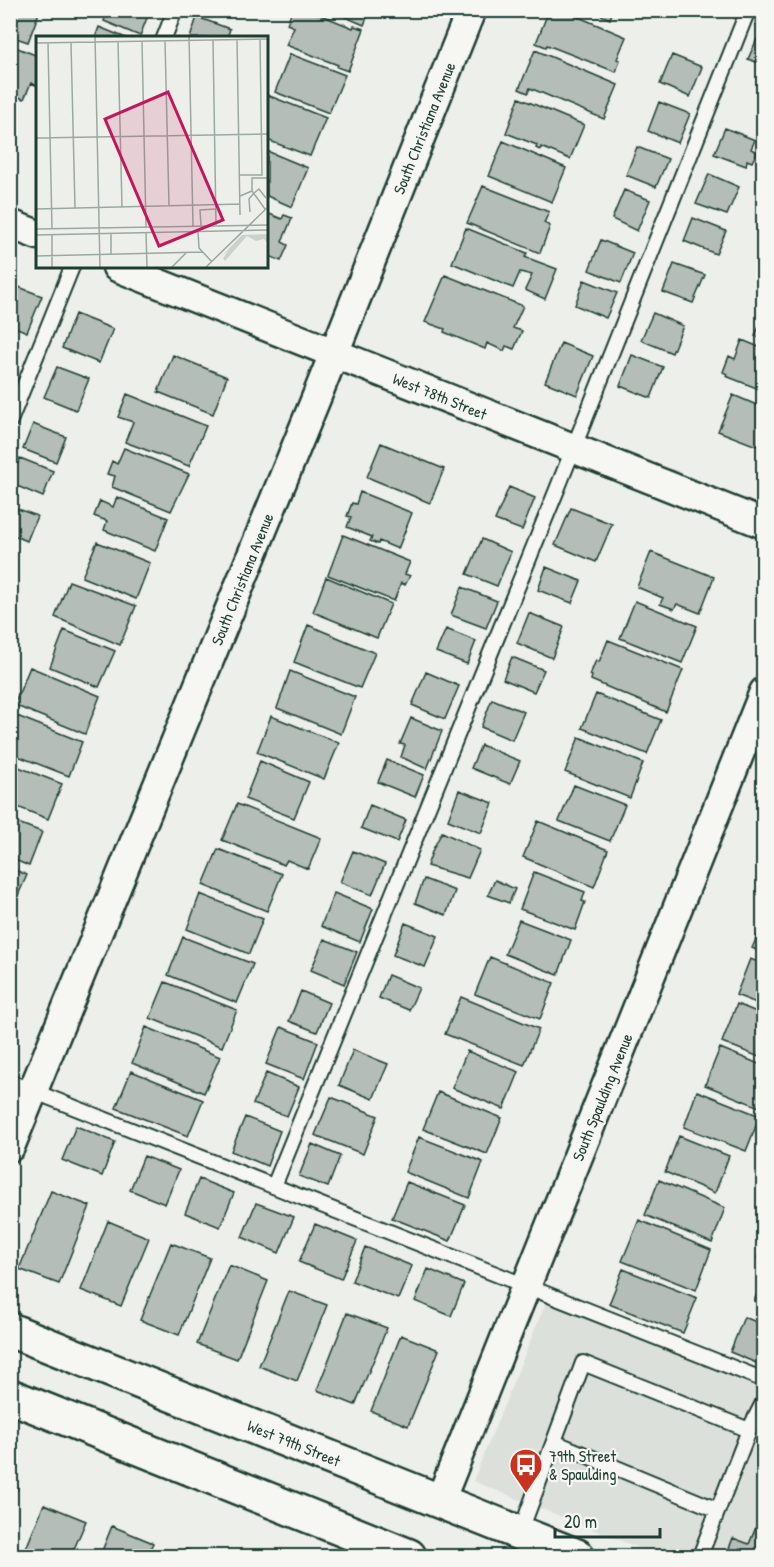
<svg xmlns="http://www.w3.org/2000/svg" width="774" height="1567" font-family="'Patrick Hand',sans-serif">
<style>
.built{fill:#dce0db}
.building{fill:#b4bdb8;stroke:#1f3d34;stroke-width:1.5}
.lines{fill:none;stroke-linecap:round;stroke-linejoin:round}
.lane-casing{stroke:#1f3d34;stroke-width:18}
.street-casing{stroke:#1f3d34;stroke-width:33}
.secondary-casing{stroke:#1f3d34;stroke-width:38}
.lane{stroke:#f6f6f2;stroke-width:14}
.street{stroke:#f6f6f2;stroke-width:28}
.secondary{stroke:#f6f6f2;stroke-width:33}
.labels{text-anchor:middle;stroke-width:4.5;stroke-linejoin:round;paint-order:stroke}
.street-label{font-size:16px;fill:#1f3d34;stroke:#f6f6f2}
.poi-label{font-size:16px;fill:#1f3d34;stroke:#f6f6f2;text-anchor:start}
.inset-road{fill:none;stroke:#9ba8a1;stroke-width:1.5}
.view{fill:#c2185b;fill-opacity:0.15;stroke:#c2185b;stroke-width:3}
.inset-edge{fill:none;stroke:#1f3d34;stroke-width:3}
</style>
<rect width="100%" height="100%" fill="#edefea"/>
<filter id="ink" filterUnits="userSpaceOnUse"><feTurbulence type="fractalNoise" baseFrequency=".0167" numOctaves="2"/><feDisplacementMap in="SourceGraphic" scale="12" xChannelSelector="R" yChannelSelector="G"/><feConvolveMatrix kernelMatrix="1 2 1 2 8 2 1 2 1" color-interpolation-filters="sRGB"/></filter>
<g filter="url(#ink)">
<path class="built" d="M549 1295 763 1380V1556H659L473 1481Z"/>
<path class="building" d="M10 10H40L28 42 10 36Z
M108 10H150L140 36 104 21Z
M292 10H308L353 28 354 26 364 29 348 71 337 67 338 65 286 45 294 27 287 24Z
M329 10H370L364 25Z
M549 10H562L626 37 617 59 620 60 616 72 547 45 546 47 536 43Z
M589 10H613L610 19Z
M197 17 230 29 227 38H190Z
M99 27 126 38H95Z
M757 39 764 41V65L748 59Z
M10 45 38 56V86L31 83 24 99 10 94Z
M535 50 618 85 604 119 530 88 528 93 519 89Z
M290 54 345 75 329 113 275 92Z
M672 55 702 67 690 97 660 84Z
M267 95 326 118 310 156 267 140Z
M519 98 584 125 570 159 541 147 540 150 536 148 537 145 506 133Z
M659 102 690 114 678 143 648 131Z
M725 128 755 140 751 149 757 152 752 162 747 160 746 166 714 154Z
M503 141 566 168 552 202 489 176Z
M637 147 668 159 656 187 626 175Z
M267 151 308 168 292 207 267 196Z
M709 174 739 187 727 215 696 204Z
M483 186 549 212 544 223 550 226 540 253 467 223Z
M624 190 650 200 637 231 612 219Z
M267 213 282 219 284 215 292 218 282 242 288 245 281 261 267 255Z
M693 218 726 231 716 254 684 241Z
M466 228 527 253 525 257 557 269 545 299 525 290 532 275 520 272 513 288 452 263Z
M601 240 633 253 621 283 589 270Z
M674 264 705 275 693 303 663 292Z
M445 275 523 306 513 328 522 331 514 349 506 346 504 351 487 343 485 349 444 332 445 329 425 322Z
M584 280 617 293 606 318 575 305Z
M11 284 42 296 27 332 10 325Z
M653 313 683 326 672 353 641 340Z
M75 314 113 329 99 363 62 348Z
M764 314V339L755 336Z
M742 340 764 349V391L726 376 727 374 723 372 729 356 735 359Z
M561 343 593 356 577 395 545 382Z
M10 346 16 348 10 361Z
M173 355 227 377 213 414 158 392Z
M632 355 663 367 651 398 620 386Z
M57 367 89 379 76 410 44 397Z
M127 394 206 426 189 466 125 442 133 422 118 417Z
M733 395 764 408V449L718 431Z
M33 424 66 437 56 462 23 449Z
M381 443 444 469 430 503 367 477Z
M124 448 189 474 171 511 112 487 115 476 107 474 112 461 117 464Z
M20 458 53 471 43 497 10 483Z
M509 487 535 498 522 530 495 520Z
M360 492 412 513 398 549 379 541 378 544 370 541 372 537 347 527 351 517 347 516 352 503 356 504Z
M117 497 168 518 155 551 104 530 107 521 94 516 100 501 113 507Z
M10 506 37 516 27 541 10 534Z
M571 508 612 524 596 562 555 545Z
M343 535 410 562 405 574 410 576 405 585 401 583 394 601 328 575Z
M482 539 511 552 497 586 467 574Z
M97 542 150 563 136 599 82 577Z
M651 552 714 577 700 613 677 604 674 609 660 604 663 598 637 587Z
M10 558 16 561 10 575Z
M546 567 581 581 572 603 538 590Z
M326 577 391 604 377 638 313 612Z
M69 581 136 606 120 645 55 617Z
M462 587 497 601 486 628 451 615Z
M635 601 697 626 682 663 620 638Z
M529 613 564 627 552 658 517 643Z
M308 625 375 653 360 688 294 662Z
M446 629 476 641 467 664 436 652Z
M64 630 115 651 99 687 50 667Z
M608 640 683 670 666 712 591 680 592 676 590 675 596 660 599 662Z
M512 657 544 670 534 692 503 679Z
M30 667 100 696 85 734 14 705Z
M290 671 355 697 341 734 277 708Z
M426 672 459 686 445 719 412 705Z
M596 694 661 720 647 754 582 728Z
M492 699 524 712 512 740 481 727Z
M17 716 82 742 69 776 10 753V732Z
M271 716 339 743 324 779 257 752Z
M411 718 442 731 427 769 401 757 405 745 400 744Z
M579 737 643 763 630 798 565 772Z
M481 745 520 761 510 784 471 768Z
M387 760 424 775 415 797 378 782Z
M260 761 309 782 294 818 245 799Z
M11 764 62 784 48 819 10 804Z
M574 785 625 805 610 841 559 821Z
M459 790 493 803 481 833 448 820Z
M237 804 321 838 308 869 287 860 284 865 222 840Z
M370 805 406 820 397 842 361 828Z
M10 820 42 832 29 866 10 858Z
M538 821 608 850 594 887 523 857Z
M442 832 480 850 468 878 427 866 433 849Z
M218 849 282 874 267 911 203 885Z
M353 851 385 864 372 895 340 882Z
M10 868 27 875 11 911H10Z
M534 872 585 892 582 901 585 902 575 930 520 909Z
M424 879 455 891 446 915 415 903Z
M495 880 515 889 509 903 488 895Z
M334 893 373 909 360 942 321 926Z
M200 894 263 919 249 954 187 929Z
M519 920 571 940 558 975 505 954Z
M764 921V953L752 948Z
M405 923 438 936 425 967 393 955Z
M183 937 253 964 237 1003 168 975Z
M324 939 357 952 344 984 311 970Z
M490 957 554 983 540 1019 475 994Z
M750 959 764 964V1006L736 995Z
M388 975 419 988 409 1010 379 998Z
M165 982 237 1010 222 1047 150 1018Z
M301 991 329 1003 317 1032 289 1021Z
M461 997 539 1029 524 1065 445 1034Z
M737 1004 764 1015V1059L722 1042Z
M146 1027 220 1057 204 1093 132 1063Z
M281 1027 318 1042 304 1079 266 1064Z
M720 1048 764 1066V1109L705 1085Z
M353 1050 388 1064 373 1099 339 1085Z
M467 1051 519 1072 504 1109 452 1088Z
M131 1071 203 1100 188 1136 116 1108Z
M266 1073 299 1087 287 1116 253 1104Z
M697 1091 760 1116 746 1151 684 1127Z
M438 1092 502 1118 487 1154 423 1129Z
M331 1097 378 1116 363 1154 315 1135Z
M245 1117 280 1131 267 1166 231 1151Z
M76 1126 115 1142 102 1176 62 1160Z
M679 1136 729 1156 715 1193 665 1172Z
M419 1137 483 1162 469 1198 405 1172Z
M312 1144 340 1156 328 1187 299 1176Z
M144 1156 179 1170 165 1204 130 1190Z
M199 1179 234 1193 220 1227 185 1213Z
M659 1180 725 1208 712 1243 645 1215Z
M407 1182 465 1205 450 1241 392 1218Z
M51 1191 90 1206 59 1284 19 1269Z
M256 1203 294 1217 279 1253 242 1237Z
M639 1220 711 1250 696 1290 622 1261Z
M108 1221 149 1238 121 1306 81 1290Z
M315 1224 357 1241 341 1279 299 1262Z
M764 1241V1260L757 1258Z
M171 1243 210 1258 179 1335 140 1320Z
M365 1247 412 1266 398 1299 352 1281Z
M229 1265 268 1281 237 1359 197 1344Z
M428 1269 464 1284 451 1316 415 1301Z
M623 1269 697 1298 683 1333 609 1304Z
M764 1277V1305L754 1301Z
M289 1291 327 1305 297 1381 259 1366Z
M347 1313 387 1328 355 1405 317 1390Z
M744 1317 764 1325V1359L761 1365 730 1352Z
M401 1335 439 1350 408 1426 371 1411Z
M10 1484 18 1487 10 1507Z
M44 1504 86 1521 71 1556H23Z
M764 1508V1556H726L733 1538 749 1544Z
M112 1526 153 1543 147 1556H100Z
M185 1549 204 1556H182Z"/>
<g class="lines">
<g class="lane-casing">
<path id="lane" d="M164 38 175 10
M10 421 72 267
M10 1082 764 1380
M274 1186 556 492 748 10
M554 1442 718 1510
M520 1533 583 1363 749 1430
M700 1556 749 1430 764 1401"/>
</g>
<g class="street-casing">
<path id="street" d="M10 224 38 235
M117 267 764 524
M10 1147 317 396 471 10
M440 1501 764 692"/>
</g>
<g class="secondary-casing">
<path id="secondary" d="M10 1330 577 1556
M10 1396 409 1556"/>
</g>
<use href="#lane" class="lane"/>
<use href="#street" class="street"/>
<use href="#secondary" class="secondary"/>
</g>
</g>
<defs>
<g id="bus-pin" transform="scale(1.725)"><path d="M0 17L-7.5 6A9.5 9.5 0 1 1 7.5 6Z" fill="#c8321e" stroke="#f6f6f2"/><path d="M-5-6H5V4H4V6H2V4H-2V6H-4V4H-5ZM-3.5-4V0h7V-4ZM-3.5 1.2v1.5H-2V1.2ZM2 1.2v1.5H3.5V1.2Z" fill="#fff"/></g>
</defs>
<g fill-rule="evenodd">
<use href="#bus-pin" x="526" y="1465"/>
</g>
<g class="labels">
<g class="street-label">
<text transform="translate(424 128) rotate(-68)" y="6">South Christiana Avenue</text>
<text transform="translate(440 396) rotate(22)" y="6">West 78th Street</text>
<text transform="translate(242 579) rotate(-68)" y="6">South Christiana Avenue</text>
<text transform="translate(602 1097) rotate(-68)" y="6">South Spaulding Avenue</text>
<text transform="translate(294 1443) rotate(22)" y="6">West 79th Street</text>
</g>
<g class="poi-label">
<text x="549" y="1462">79th Street<tspan x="549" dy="18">&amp; Spaulding</tspan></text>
</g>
</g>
<g transform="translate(36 36)">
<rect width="232" height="232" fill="#edefea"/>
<path d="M232 198V208L228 203 220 205 211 200 189 225 187 222 193 214 185 221 206 199Z" fill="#cbd2cc"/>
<path class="inset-road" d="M59 0 64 232M153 0 157 190M177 4 180 189M201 4 204 179M129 5 133 170M82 6 86 171M106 6 110 191M0 7 233 3M12 7 16 193M35 7 39 172M0 102 233 98M203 139H226L224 3M216 155V142H233M204 160 216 155 229 173M0 173 204 168M214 176 213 163 218 157 223 153 230 162M165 190 164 174 180 173M0 193 233 189M110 196 111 232M162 196 163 212 176 226M75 197V218M16 198V232M0 199 233 194M0 220 167 216M135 232 150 217M169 232 233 170"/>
<path class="view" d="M132 56 187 184 123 210 69 83Z"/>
<rect width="232" height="232" class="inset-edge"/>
</g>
<rect width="774" height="1567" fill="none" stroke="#f6f6f2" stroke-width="36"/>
<rect x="18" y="18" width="738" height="1531" fill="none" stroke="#1f3d34" stroke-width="2" filter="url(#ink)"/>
<path d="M555 1528v9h105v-9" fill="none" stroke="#1f3d34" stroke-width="3"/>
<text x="564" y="1528" font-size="18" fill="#1f3d34" stroke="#f6f6f2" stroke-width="4.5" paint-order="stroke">20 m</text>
</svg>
